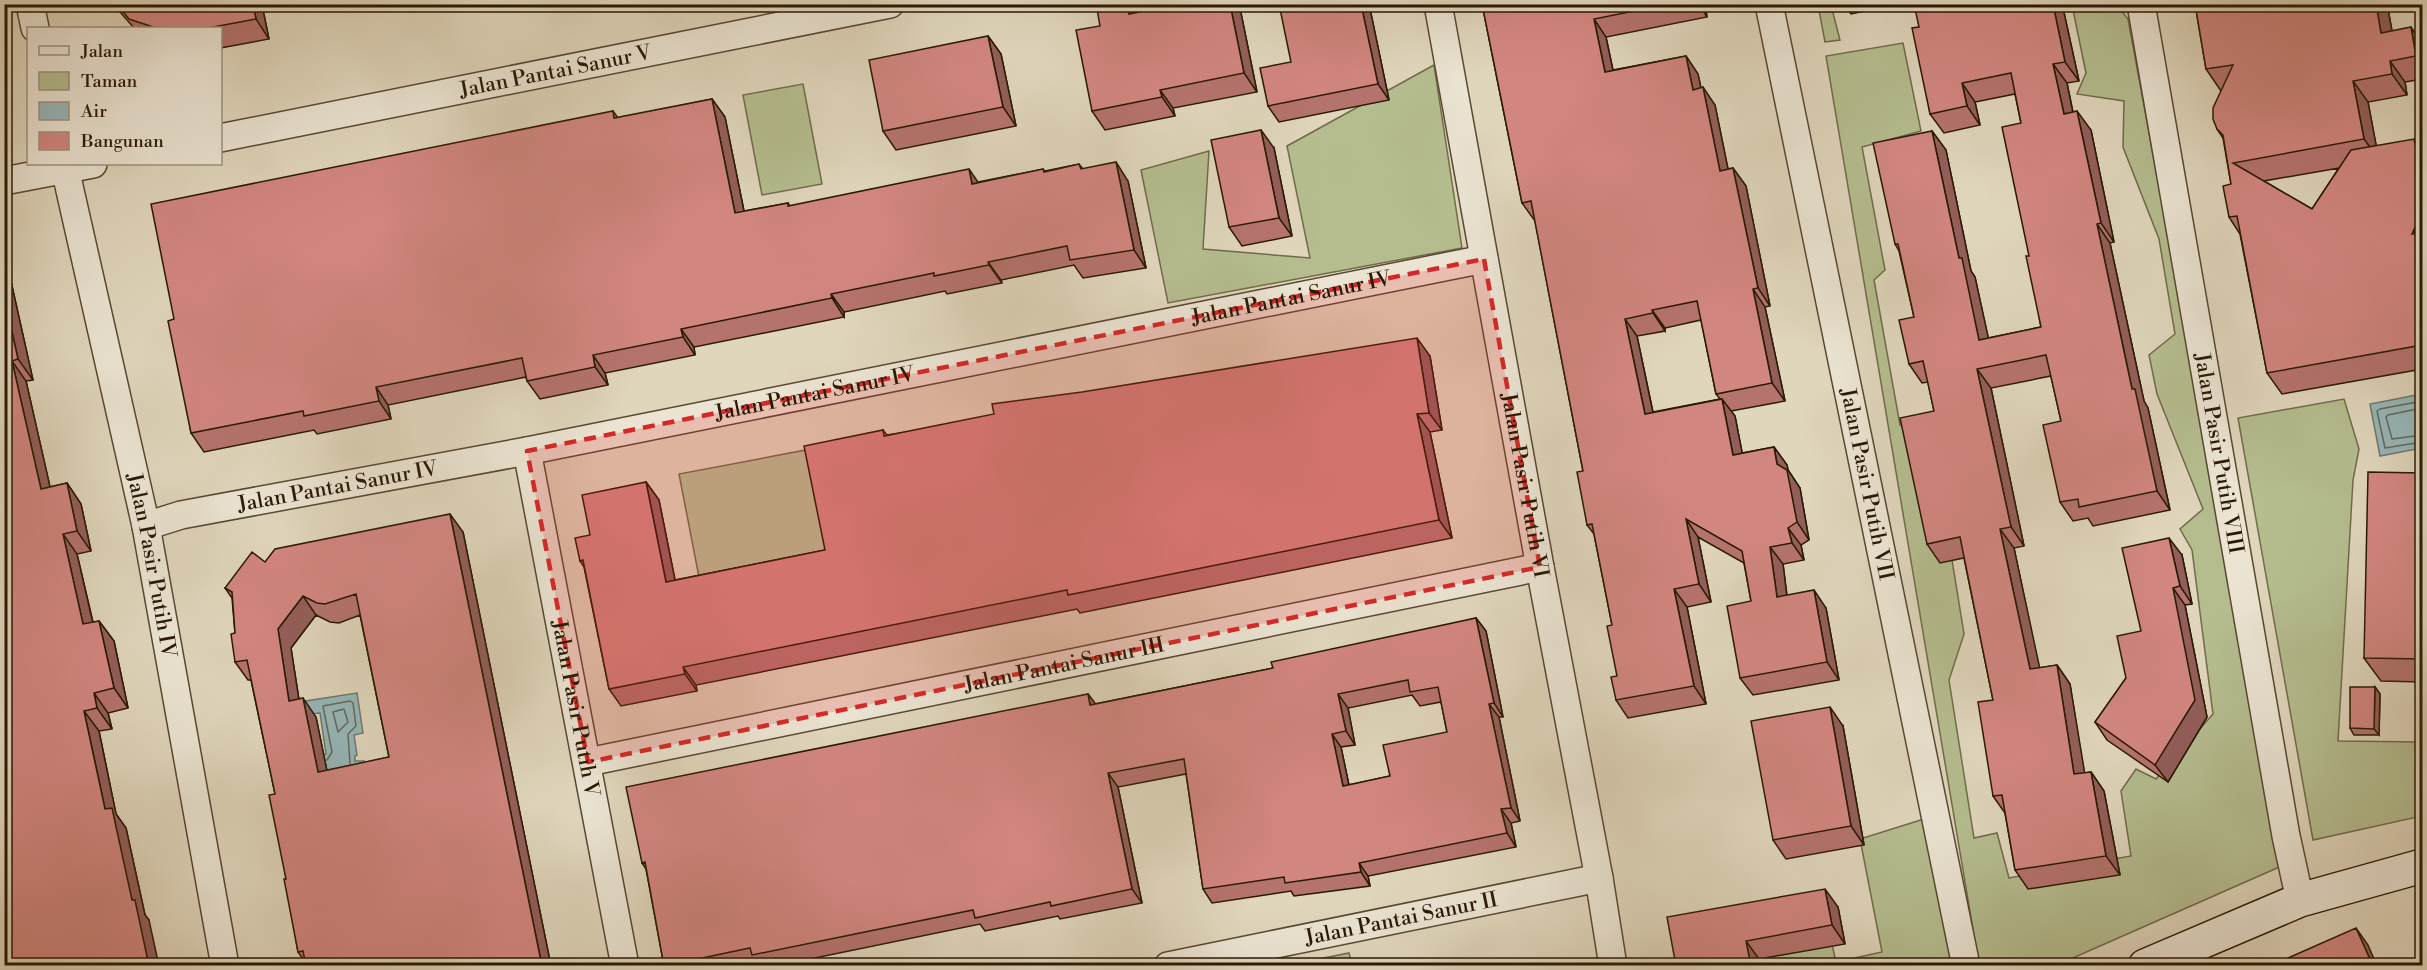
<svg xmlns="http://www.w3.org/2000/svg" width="2427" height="970" font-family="'Libre Bodoni',serif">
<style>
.green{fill:#b5bd8f;stroke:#706b4a;stroke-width:1.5}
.water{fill:#97b7b9;stroke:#6b7871;stroke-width:1.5}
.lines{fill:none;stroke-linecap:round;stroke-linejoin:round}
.shore{stroke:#60685e;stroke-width:1.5}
.street-casing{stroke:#584832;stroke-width:30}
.secondary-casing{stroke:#2a1904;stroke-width:36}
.street{stroke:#ebe4d3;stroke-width:27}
.secondary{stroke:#ebe4d3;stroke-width:33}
.wall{fill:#b5736e;stroke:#2a1904;stroke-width:1.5;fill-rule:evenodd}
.shaded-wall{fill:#935e5a;stroke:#2a1904;stroke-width:1.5}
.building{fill:#d28680;stroke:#2a1904;stroke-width:1.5;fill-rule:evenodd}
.marked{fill:#d62828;fill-opacity:0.2;stroke:#d62828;stroke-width:4.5;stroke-dasharray:12 8;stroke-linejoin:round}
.labels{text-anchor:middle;stroke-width:5;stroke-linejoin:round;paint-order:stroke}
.street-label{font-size:21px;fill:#2a1904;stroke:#ebe4d3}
</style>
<rect width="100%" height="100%" fill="#e0d6bc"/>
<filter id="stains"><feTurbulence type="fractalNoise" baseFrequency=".00333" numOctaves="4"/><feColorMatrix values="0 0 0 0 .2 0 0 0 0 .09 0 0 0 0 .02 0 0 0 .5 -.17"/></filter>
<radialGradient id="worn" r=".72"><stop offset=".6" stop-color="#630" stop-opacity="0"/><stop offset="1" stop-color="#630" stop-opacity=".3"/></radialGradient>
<path class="green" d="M1818 5H1831L1840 40 1825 42Z
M2072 5H2117L2128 19 2284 865 2057 965H1979L1826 56 1903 43 1921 131 1862 147 1885 270 1874 280 1900 425 1913 424 1952 560 1964 634 1949 680 1974 838 1997 833 2009 878 2131 856 2121 791 2136 769 2156 779 2213 714 2192 550 2180 529 2203 509 2157 394 2149 355 2175 334 2159 239 2123 147 2124 101 2077 94 2086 73Z
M1434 65 1462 248 1168 303 1141 170 1209 151 1203 249 1310 258 1287 146Z
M803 84 822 184 762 195 743 95Z
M2344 399 2359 449 2353 480 2338 741 2422 742V816L2313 840 2238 418Z
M806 450 826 552 699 577 679 474Z
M1924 819 1954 965 1770 966 1777 946 1830 935 1836 962 1882 952 1860 839Z
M1349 953 1352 965H1289Z"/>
<path class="water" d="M2422 394V448L2380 456 2370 404Z
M357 693 363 733 354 735 357 755 355 756V761H364L366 774 318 781 314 756 326 754 320 713 308 714 306 701Z"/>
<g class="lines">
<path class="shore" d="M2422 401 2380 409 2377 411 2385 448 2422 442
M2422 408 2388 415 2386 417 2392 439 2422 435
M344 709 348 722 338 732 333 712Z
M327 760 332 752 323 706 350 701 353 703 356 726 348 734 350 764"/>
<g class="street-casing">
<g id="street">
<path d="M30 4 35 28"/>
<path id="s1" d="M1438 4 1540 567 1599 878 1613 966"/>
<path id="s2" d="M1769 4 1966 966"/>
<path id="s3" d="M2141 4 2286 836 2300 900"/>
<path id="s4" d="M220 138 890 4"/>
<path id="s5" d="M64 164 146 526 225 966"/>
<path d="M4 181 93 164"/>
<path id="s6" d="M527 451 625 966"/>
<path id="s7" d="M146 526 181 515 527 451 1484 259"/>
<path id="s8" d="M588 762 1540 567"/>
<path id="s9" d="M1168 966 1599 878"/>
</g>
</g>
<g class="secondary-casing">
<path id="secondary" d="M2145 966 2300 900 2422 866"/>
</g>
<use href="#street" class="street"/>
<use href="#secondary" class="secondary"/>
</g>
<path class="wall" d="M113 4H292L263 10 269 39 220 48V28H134Z
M1121 4H1128L1134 13 1179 4H1235L1241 13 1257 92 1173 108 1175 116 1105 130 1092 111 1100 26Z
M1369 4 1389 100 1279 122 1268 106 1291 62Z
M1482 4H1705L1707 17 1606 37 1613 70 1686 56 1698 74 1701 88 1715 105 1728 169 1733 168 1746 186 1770 306 1765 307 1785 401 1731 411 1735 416 1742 453 1774 447 1787 465 1788 470 1800 488 1809 540 1801 545 1804 560 1783 564 1787 595 1826 608 1839 680 1753 695 1740 678 1751 601 1744 563 1698 537 1711 602 1687 607 1706 704 1628 718 1616 700 1617 676 1612 625 1594 534 1587 525 1583 471 1535 221 1522 203ZM1701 320 1716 394 1720 399 1653 412 1637 336 1665 331V328Z
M1844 4H1898L1851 14Z
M2195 4H2413L2388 9 2392 31 2422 44V79L2405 82 2407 95 2368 102 2376 146 2422 151V369L2282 394 2267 373 2240 234 2229 217 2231 184 2223 138 2217 129 2221 91 2206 69ZM2339 168 2312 209 2264 181Z
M2063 8 2079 81 2067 83 2073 112 2091 130 2114 242 2110 243 2144 401 2148 408 2170 510 2093 526 2088 518 2073 521 2060 502 2061 421 2051 376 1991 388 2024 546 2014 548 2039 668 2057 665 2070 684 2084 773 2091 772 2104 791 2120 875 2028 889 2015 870 2005 813 1993 796V700L1964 558 1940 563 1927 544 1934 411 1928 382 1922 383 1909 364 1914 317 1899 251 1895 244 1932 131 1946 150 1971 271 1975 277 1988 338 2041 327 2029 256 2021 123 2015 94 1975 102 1980 125 1944 133 1930 114 1919 27Z
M988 36 1001 54 1016 126 896 150 883 131Z
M712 99 725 117 744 211 788 203 790 206 978 182 1043 169 1045 171 1079 164 1083 169 1128 181 1146 268 1083 278 1074 265 1001 280 1002 283 947 294 945 291 844 312V317L694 347 695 355 605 373 608 385 540 399 527 381 526 377 388 405 391 419 317 434 314 430 204 452 191 433 174 319 613 111 618 118Z
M1274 148 1292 236 1242 246 1229 227Z
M4 250 33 380 26 381 50 487 67 483 81 504 91 551 77 554 93 622 99 621 114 641 128 708 108 713 112 729 99 731 116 814 126 828 145 915 149 920 8 830 4 812Z
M1430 356 1442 430 1430 432 1452 538 1080 613 1077 609 696 685 697 691 621 706 609 689 584 567 580 561 590 535 646 482 659 500 675 580 825 550 883 430 887 435Z
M2422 473V682L2381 681 2364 658Z
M463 532 551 966 305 962 298 952 286 879 275 794 251 680H248L235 662V633L232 598 225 588 265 562ZM316 615 330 622 339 623 360 615 389 757 327 771 316 717 299 699 291 648Z
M2182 555 2192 604 2185 605 2207 717 2168 782 2107 740 2095 722 2126 678 2141 631Z
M1476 618 1486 631 1503 717H1499L1520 821 1511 823 1516 847 1368 876 1370 886 1294 896 1291 891 1212 903 1203 889 1186 774 1118 787 1142 903 1060 919 1058 916 985 931 980 924 776 966H759L757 962 740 966H664L646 869 642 863 1088 694 1095 704 1273 668ZM1412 695 1420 706 1441 702 1447 732 1390 776 1349 785 1341 747 1355 745 1348 708Z
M2375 687 2380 694 2379 735H2354L2350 728Z
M1843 726 1864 845 1786 859 1773 840Z
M1838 907 1845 944 1759 959 1676 966Z"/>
<path class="shaded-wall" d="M253 4H260L263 10 269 39 256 19Z
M1127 4H1128L1140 22 1129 14Z
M1230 4H1235L1241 13 1257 92 1244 73Z
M1361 4H1369L1389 100 1378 84Z
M1699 4H1705L1707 17Z
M2053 4H2060L2063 8 2079 81 2065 62Z
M2376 4H2385L2388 9 2396 54 2381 33Z
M1594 19 1606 37 1617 90 1605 72Z
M2411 27 2422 44V65L2416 56Z
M988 36 1001 54 1016 126 1003 107Z
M1686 56 1698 74 1705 107 1693 90Z
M2390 61 2405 82 2407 95 2392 74Z
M2053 64 2067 83 2077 133 2064 114Z
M2353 81 2368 102 2379 160 2364 139Z
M1962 83 1975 102 1980 125 1967 106Z
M1703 87 1715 105 1732 189 1720 171Z
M1160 90 1173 108 1175 116 1162 97Z
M712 99 725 117 748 231 735 213Z
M2077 111 2091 130 2114 242 2101 223Z
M1261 130 1274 148 1292 236 1279 218Z
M1932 131 1946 150 1971 271 1975 277 1993 359 1979 340 1959 258Z
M2414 139 2422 151V165L2418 158Z
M1116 162 1128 181 1146 268 1134 250Z
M1733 168 1746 186 1770 306 1758 288Z
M969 169 982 188 972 184Z
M2422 212V248L2412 234Z
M2097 224 2110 243 2144 401 2148 408 2170 510 2157 491 2132 389Z
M4 250 33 380 18 359 4 296Z
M988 262 1001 280 1002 283 989 265Z
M1753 289 1765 307 1785 401 1772 383Z
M831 294 844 312V317L832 298Z
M1652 310 1665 328V331L1653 313Z
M1625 319 1637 336 1657 432 1645 414Z
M681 329 694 347 695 355 683 337Z
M1417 338 1430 356 1442 430 1429 413Z
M593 355 605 373 608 385 595 367Z
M12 361 26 381 55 509 41 489Z
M1977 369 1991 388 2024 546 2011 527Z
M376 387 388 405 391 419 379 401Z
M1722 399 1735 416 1746 472 1733 455Z
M1417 414 1430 432 1452 538 1439 520Z
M1774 447 1787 465 1788 470 1800 488 1809 540 1797 522 1777 464Z
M646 482 659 500 679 600 666 582Z
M67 483 81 504 91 551 77 531Z
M450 514 463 532 551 966H542Z
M1686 519 1698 537 1711 602 1699 584Z
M1788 528 1801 545 1804 560 1792 543Z
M2000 529 2014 548 2044 688 2030 669Z
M63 534 77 554 98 645 83 624Z
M2169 538 2182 555 2192 604 2180 586Z
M1770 547 1783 564 1789 614 1777 597Z
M2173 588 2185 605 2207 717 2168 782 2155 765Z
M1674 589 1687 607 1706 704 1694 686Z
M1814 590 1826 608 1839 680 1827 662Z
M303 596 316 615 291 648 302 720 289 701 278 629Z
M1476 618 1486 631 1503 717 1494 703Z
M99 621 114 641 128 708 114 688Z
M2057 665 2070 684 2088 793 2074 774Z
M683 667 696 685 697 691 685 674Z
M2375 687 2380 694 2379 735 2374 729Z
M94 693 108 713 112 729 97 708Z
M1088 694 1098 707 1090 705Z
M1338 694 1348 708 1355 745 1346 731Z
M303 698 316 717 331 791 318 772Z
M1489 704 1499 717 1520 821 1511 808Z
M1830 707 1843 726 1864 845 1851 826Z
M84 711 99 731 116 814 126 828 145 915 149 920 159 966H149L132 900 105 809Z
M1332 734 1341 747 1352 800 1343 786Z
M2091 772 2104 791 2120 875 2106 856Z
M1108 773 1118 787 1142 903 1132 889Z
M1501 809 1511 823 1516 847 1507 833Z
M1359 863 1368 876 1370 886 1361 872Z
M1825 889 1838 907 1845 944 1832 925Z
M2356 928 2368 945 2377 966H2373Z
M1746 941 1759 959 1760 966H1751Z"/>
<path class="building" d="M117 4H253L256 19 208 28H156L129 19Z
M1121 4H1127L1129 14 1179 4H1230L1244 73 1160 90 1162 97 1092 111 1076 30 1100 26 1097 9Z
M1279 4H1361L1378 84 1268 106 1260 68 1291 62Z
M1482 4H1669L1594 19 1605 72 1686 56 1693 90 1703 87 1720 171 1733 168 1758 288 1753 289 1772 383 1716 394 1697 301 1652 310 1653 313 1625 319 1645 414 1722 399 1733 455 1774 447 1777 464 1787 470 1797 522 1788 528 1792 543 1770 547 1777 597 1814 590 1827 662 1740 678 1727 606 1751 601 1742 551 1686 519 1699 584 1674 589 1694 686 1616 700 1611 677 1617 676 1607 626 1612 625 1592 524 1587 525 1577 472 1583 471 1531 201 1522 203Z
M1914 4H1945V6L1954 4H2053L2065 62 2053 64 2064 114 2077 111 2101 223 2097 224 2132 389H2135L2157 491 2079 507 2078 499 2060 502 2043 425 2061 421 2046 355 1977 369 2011 527 2000 529 2030 669 2057 665 2074 774 2091 772 2106 856 2015 870 2002 795 1993 796 1978 702 1993 700 1960 537 1927 544 1900 418 1934 411 1923 361 1909 364 1899 320 1914 317 1898 244H1895L1873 143 1932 131 1959 258H1962L1979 340 2041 327 2026 256H2029L2002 127 2021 123 2011 73 1962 83 1967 106 1930 114 1912 28 1919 27Z
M2195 4H2376L2381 33 2411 27 2416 56 2390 61 2392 74 2353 81 2364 139 2233 163 2312 209 2351 150 2414 139 2418 158 2422 161V212L2412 234 2422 232V345L2267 373 2237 216 2229 217 2223 186 2231 184 2223 135 2217 129 2213 119V108L2233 65 2206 69Z
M988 36 1003 107 883 131 869 60Z
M712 99 735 213 788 203V206L969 169 972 184 1043 169 1044 172 1079 164 1081 169 1116 162 1134 250 1070 260 1067 246 988 262 989 265 934 276V273L831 294 832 298 681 329 683 337 593 355 595 367 527 381 522 358 376 387 379 401 304 416 303 411 191 433 168 321 174 319 151 204 613 111 614 118Z
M1261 130 1279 218 1229 227 1211 140Z
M4 296 18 359 12 361 41 489 67 483 77 531 63 534 83 624 99 621 114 688 94 693 97 708 84 711 105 809 112 808 132 900H135L149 966H7L4 956V830H8L4 812Z
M1417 338 1429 413 1417 414 1439 520 1068 595 1067 590 683 667 685 674 609 689 583 560 580 561 575 538 590 535 582 495 646 482 666 582 825 550 804 446 883 430 884 436 994 414 992 404 1082 392Z
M2368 472 2422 473V659L2364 658Z
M450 514 542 966H306L303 951 298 952 284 879H286L269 795 275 794 247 660 235 662 231 634 235 633 232 592 225 588 252 552 265 562 275 549ZM356 594 389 757 318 772 303 698 289 701 278 629 303 596 317 603 325 604Z
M2169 538 2180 586 2173 588 2195 700 2155 765 2095 722 2126 678 2117 636 2141 631 2122 548Z
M1476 618 1494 703 1489 704 1511 808 1501 809 1507 833 1359 863 1361 872 1285 883 1284 877 1203 889 1184 759 1108 773 1132 889 1051 906 1050 902 975 918 973 910 752 955 750 948 697 959 698 966H664L645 862 642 863 626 787 1088 694 1090 705 1273 668 1271 662ZM1408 680 1410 692 1438 687 1447 732 1383 745 1390 776 1343 786 1332 734 1346 731 1338 694Z
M2350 687H2375L2374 729 2350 728Z
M1830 707 1851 826 1773 840 1751 721Z
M1825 889 1832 925 1746 941 1751 966H1676L1667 917Z
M2356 928 2373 966H2270Z
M1555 961 1556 966H1529Z"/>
<path class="marked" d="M1484 259 1540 567 588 762 527 451Z"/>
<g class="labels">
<g class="street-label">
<text dy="7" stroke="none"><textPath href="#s4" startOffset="342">Jalan Pantai Sanur V</textPath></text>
<text dy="7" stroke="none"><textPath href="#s7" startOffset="1168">Jalan Pantai Sanur IV</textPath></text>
<text dy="7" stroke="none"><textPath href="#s7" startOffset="682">Jalan Pantai Sanur IV</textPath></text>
<text dy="7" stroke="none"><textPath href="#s3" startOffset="456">Jalan Pasir Putih VIII</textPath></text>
<text dy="7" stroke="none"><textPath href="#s1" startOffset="489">Jalan Pasir Putih VI</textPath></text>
<text dy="7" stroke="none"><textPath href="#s2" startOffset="490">Jalan Pasir Putih VII</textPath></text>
<text dy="7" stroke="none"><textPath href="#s7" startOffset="196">Jalan Pantai Sanur IV</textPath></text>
<text dy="7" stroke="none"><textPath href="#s5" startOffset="411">Jalan Pasir Putih IV</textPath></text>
<text dy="7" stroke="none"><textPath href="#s8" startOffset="486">Jalan Pantai Sanur III</textPath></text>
<text dy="7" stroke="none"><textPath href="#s6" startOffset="262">Jalan Pasir Putih V</textPath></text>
<text dy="7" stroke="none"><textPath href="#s9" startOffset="238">Jalan Pantai Sanur II</textPath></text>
</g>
</g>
<rect width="2427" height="970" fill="none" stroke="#e0d6bc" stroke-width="24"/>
<rect x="6" y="6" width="2415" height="958" fill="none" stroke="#2a1904" stroke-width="3"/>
<rect x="12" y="12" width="2403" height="946" fill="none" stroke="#2a1904" stroke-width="1.5"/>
<rect x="27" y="27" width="195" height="138" fill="#ebe4d3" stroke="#9e9380" stroke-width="1.5"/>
<rect x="39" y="46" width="30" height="9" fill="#ebe4d3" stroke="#9e9380" stroke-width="1.5"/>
<text x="81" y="57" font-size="18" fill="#2a1904">Jalan</text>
<rect x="39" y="72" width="30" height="18" fill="#b5bd8f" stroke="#9e9380" stroke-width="1.5"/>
<text x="81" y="87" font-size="18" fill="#2a1904">Taman</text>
<rect x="39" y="102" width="30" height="18" fill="#97b7b9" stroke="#9e9380" stroke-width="1.5"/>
<text x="81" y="117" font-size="18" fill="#2a1904">Air</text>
<rect x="39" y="132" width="30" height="18" fill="#d28680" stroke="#9e9380" stroke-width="1.5"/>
<text x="81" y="147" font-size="18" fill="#2a1904">Bangunan</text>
<rect width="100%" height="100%" filter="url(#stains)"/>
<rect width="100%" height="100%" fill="url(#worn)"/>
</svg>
